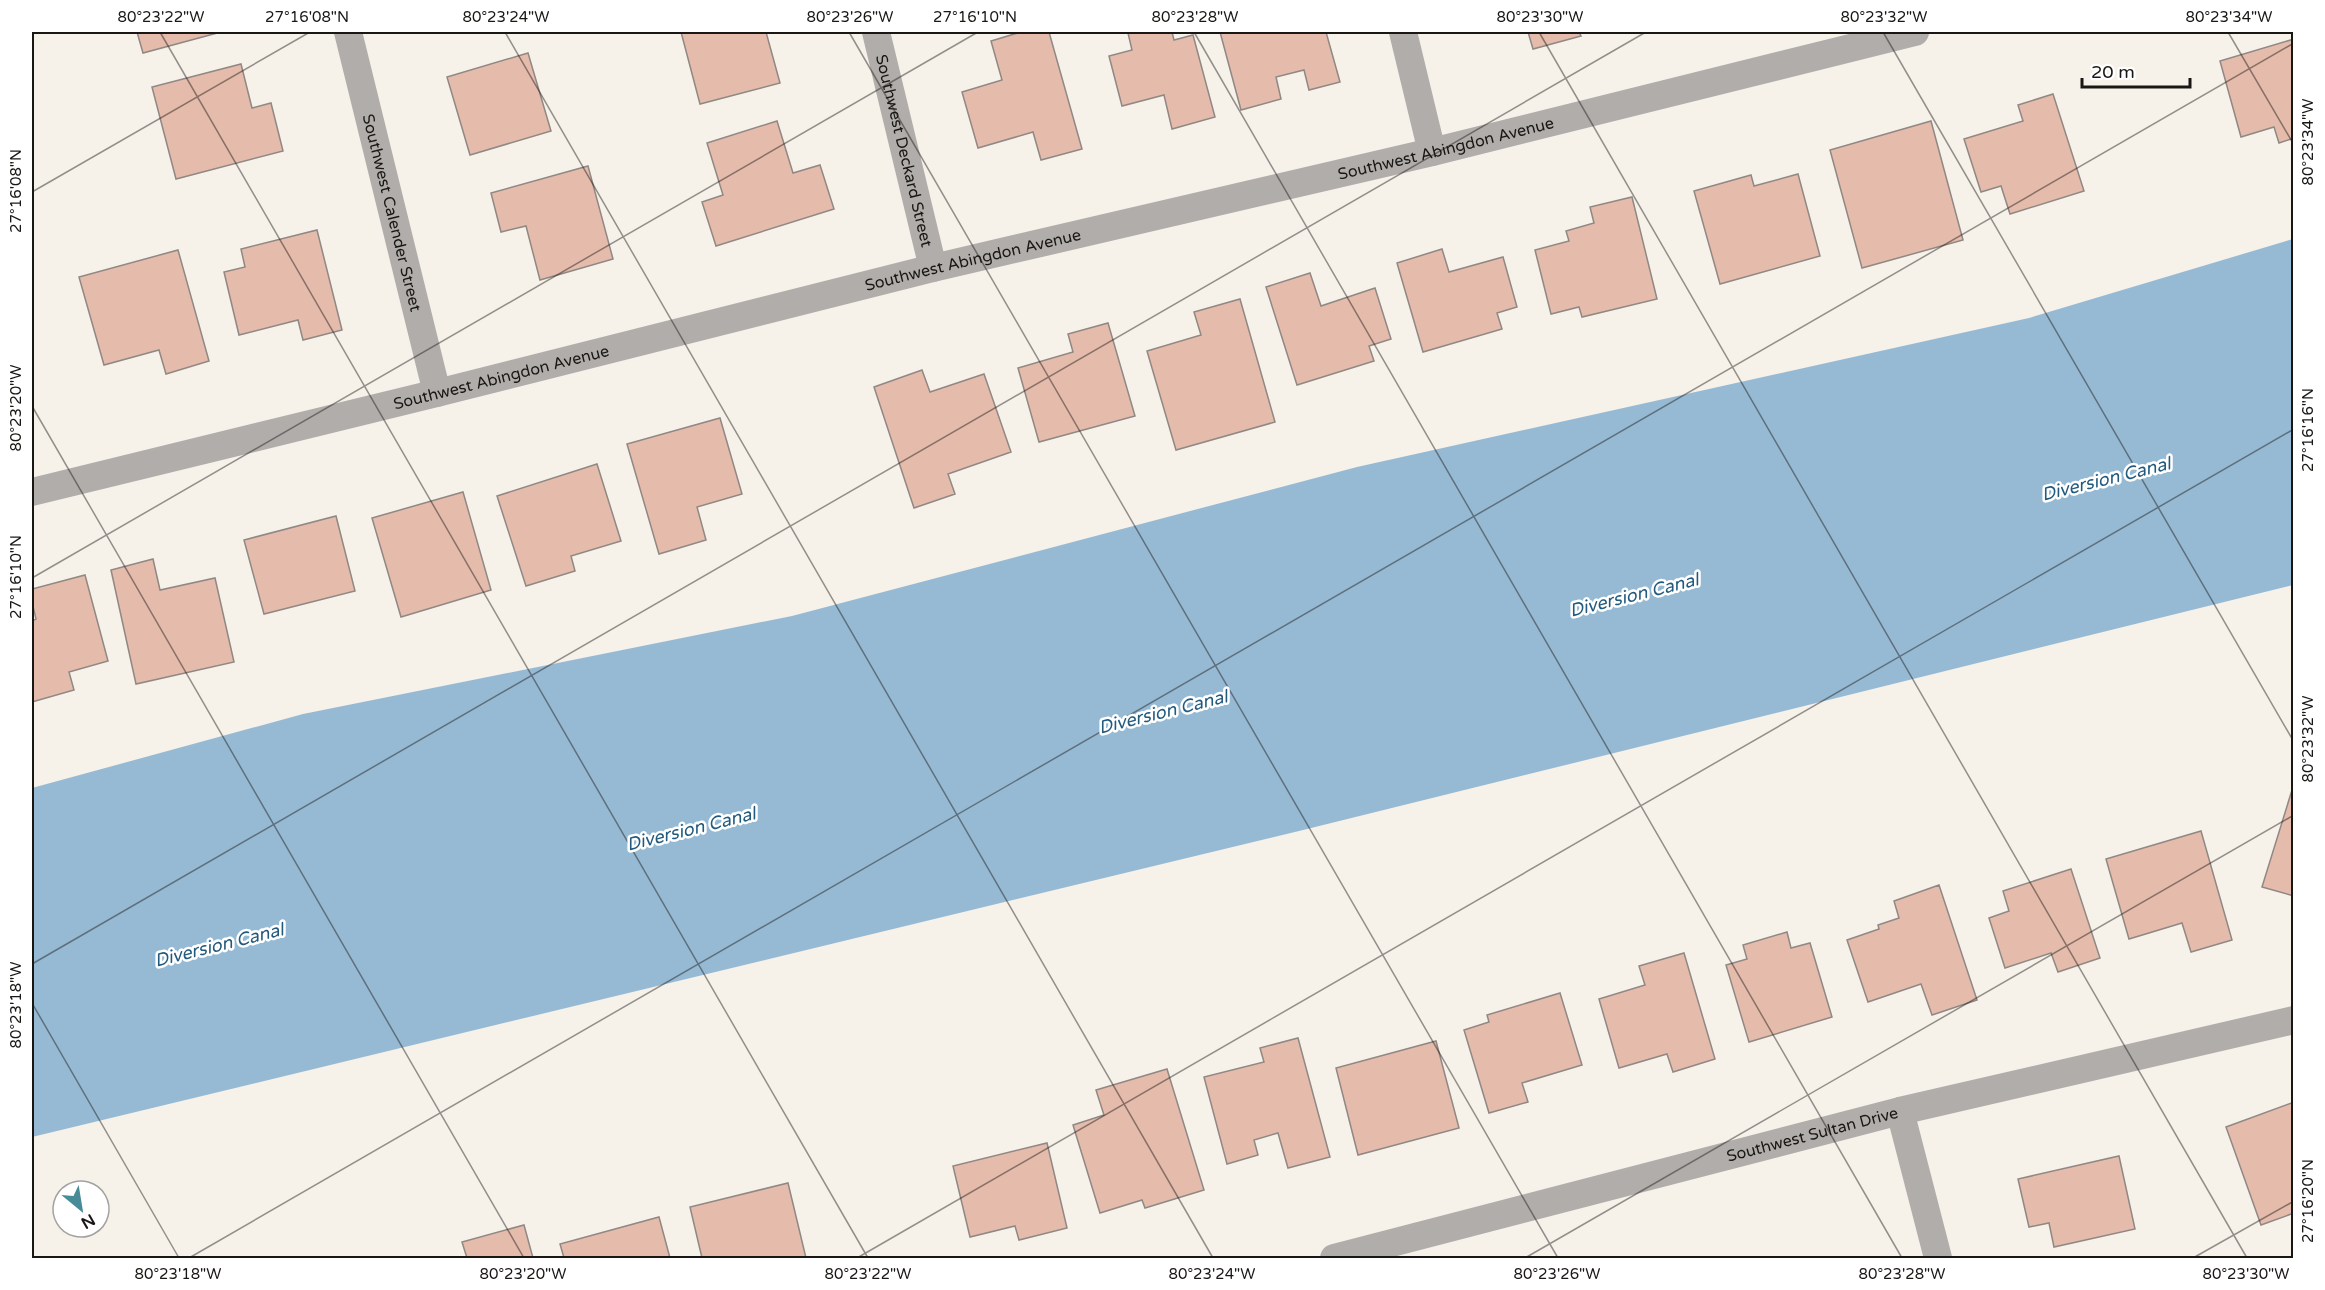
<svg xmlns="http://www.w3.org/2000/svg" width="2325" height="1290" font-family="'Varela Round',sans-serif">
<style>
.water{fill:#97bad4}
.building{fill:#e5bbac;stroke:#908884;stroke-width:1.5}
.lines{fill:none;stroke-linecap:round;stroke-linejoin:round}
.street{stroke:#b1adab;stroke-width:28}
.ticks{fill:none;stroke:#191714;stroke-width:1.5;stroke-opacity:0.45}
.labels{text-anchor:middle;stroke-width:5;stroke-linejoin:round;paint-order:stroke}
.street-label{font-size:16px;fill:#191714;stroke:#fff}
.water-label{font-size:18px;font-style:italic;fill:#225a7e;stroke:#fff}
.neatline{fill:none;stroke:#191714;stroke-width:2}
.ticks-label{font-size:15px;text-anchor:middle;fill:#191714}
</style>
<rect width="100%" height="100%" fill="#f6f1e9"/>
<path class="water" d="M2293 239V585L1299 831 32 1137V788L303 714 792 616 1357 467 2029 318Z"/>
<path class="building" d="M137 32H221L143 53Z
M681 32H766L780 83 700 104Z
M1021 32H1049L1082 149 1041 160 1033 132 978 148 962 92 1002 80 991 41Z
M1133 32H1172L1174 40 1193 35 1215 117 1172 129 1164 95 1122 106 1109 56 1132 50 1128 33Z
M1220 32H1326L1340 82 1309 90 1304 70 1276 77 1281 99 1241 110Z
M1528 32H1579L1581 36 1533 49Z
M2294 39V138L2279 143 2274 127 2241 137 2220 61Z
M528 53 551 131 470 155 447 77Z
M241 64 252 108 271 103 283 151 176 179 152 87Z
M2053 94 2084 191 2010 214 2001 186 1981 192 1964 139 2023 121 2018 105Z
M777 121 793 173 820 165 834 209 716 246 702 202 723 195 707 143Z
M1931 121 1963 240 1862 268 1830 150Z
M588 166 613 259 540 280 526 226 501 232 491 193Z
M1798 174 1820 256 1720 284 1694 191 1751 175 1754 186Z
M1632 197 1657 299 1582 317 1579 307 1551 314 1535 250 1569 241 1566 231 1594 223 1590 207Z
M317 230 342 330 303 340 298 320 239 335 224 272 245 267 241 249Z
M1442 249 1449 272 1503 257 1517 307 1497 313 1502 329 1423 352 1397 263Z
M178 250 209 361 166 374 159 350 104 365 79 277Z
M1310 273 1321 306 1375 288 1391 339 1369 346 1374 361 1297 385 1266 287Z
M1240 299 1275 422 1176 450 1147 351 1201 335 1194 312Z
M1108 323 1135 416 1039 442 1018 368 1073 352 1068 334Z
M922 370 930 392 984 374 1011 452 948 474 955 494 914 508 874 387Z
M720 418 742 494 697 507 706 540 659 554 627 444Z
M597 464 621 541 571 556 575 571 526 586 497 496Z
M463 492 491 590 401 617 372 518Z
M336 516 355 591 264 614 244 540Z
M153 559 160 590 215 578 234 662 136 684 111 570Z
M85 575 108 661 69 672 74 690 32 702V621L36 619 32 602V589Z
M2292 790 2294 791V896L2262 887Z
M2201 831 2232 940 2191 952 2182 923 2129 939 2106 859Z
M2071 869 2100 958 2058 972 2051 953 2005 968 1989 918 2009 911 2003 891Z
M1939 885 1977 1000 1932 1015 1921 984 1868 1002 1847 940 1879 929 1878 925 1899 918 1894 901Z
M1787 932 1791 948 1810 943 1832 1017 1749 1042 1726 965 1747 959 1743 945Z
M1684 953 1715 1059 1673 1072 1667 1054 1619 1068 1599 999 1645 985 1639 966Z
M1560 993 1582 1065 1522 1083 1528 1102 1489 1113 1464 1030 1489 1022 1487 1015Z
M1298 1038 1330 1157 1288 1168 1278 1133 1254 1140 1258 1155 1227 1164 1204 1077 1264 1062 1260 1048Z
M1436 1041 1459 1128 1358 1155 1336 1068Z
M1167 1069 1204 1190 1145 1208 1142 1200 1100 1213 1073 1125 1104 1115 1096 1090Z
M2294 1102V1213L2261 1225 2226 1127Z
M1047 1143 1067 1228 1019 1240 1015 1226 970 1237 953 1166Z
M2119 1156 2135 1229 2054 1247 2049 1223 2029 1227 2018 1179Z
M788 1183 806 1258H702L690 1207Z
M659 1217 670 1258H564L560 1244Z
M524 1225 533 1258H467L462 1242Z"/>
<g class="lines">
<g class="street">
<path id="s1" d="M348 32 437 393"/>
<path id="s2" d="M876 32 933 268"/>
<path d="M1403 32 1432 152"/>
<path id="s3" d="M32 492 437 393 933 268 1432 152 1915 32"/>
<path d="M1900 1111 1938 1258"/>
<path id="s4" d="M1334 1258 1900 1111 2294 1020"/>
</g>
</g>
<path class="ticks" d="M160 32 868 1258M505 32 1213 1258M849 32 1558 1258M1194 32 1902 1258M1539 32 2247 1258M1883 32 2294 742M2228 32 2294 145M32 192 310 32M32 406 524 1258M32 578 978 32M32 964 1646 32M32 1003 179 1258M189 1258 2294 43M857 1258 2294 429M1525 1258 2294 815M2193 1258 2294 1201"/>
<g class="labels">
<g class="street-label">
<text dy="6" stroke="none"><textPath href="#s3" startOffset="1455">Southwest Abingdon Avenue</textPath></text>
<text dy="6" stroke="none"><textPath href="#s2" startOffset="122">Southwest Deckard Street</textPath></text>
<text dy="6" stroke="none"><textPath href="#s1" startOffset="186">Southwest Calender Street</textPath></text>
<text dy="6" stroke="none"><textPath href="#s3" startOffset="969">Southwest Abingdon Avenue</textPath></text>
<text dy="6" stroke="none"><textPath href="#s3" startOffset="483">Southwest Abingdon Avenue</textPath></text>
<text dy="6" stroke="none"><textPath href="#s4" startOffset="494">Southwest Sultan Drive</textPath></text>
</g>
<g class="water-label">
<text transform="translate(2106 479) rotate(-14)" y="6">Diversion Canal</text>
<text transform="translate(1634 595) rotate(-14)" y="6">Diversion Canal</text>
<text transform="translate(1163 712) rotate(-14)" y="6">Diversion Canal</text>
<text transform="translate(691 829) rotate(-14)" y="6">Diversion Canal</text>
<text transform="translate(219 945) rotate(-14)" y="6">Diversion Canal</text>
</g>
</g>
<rect width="2325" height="1290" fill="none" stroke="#ffffff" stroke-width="66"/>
<g transform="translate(81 1209) rotate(150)"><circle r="28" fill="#ffffff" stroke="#a3a2a1" stroke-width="1.5"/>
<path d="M0-4.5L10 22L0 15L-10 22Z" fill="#478b98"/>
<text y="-9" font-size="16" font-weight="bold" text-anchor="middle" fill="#191714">N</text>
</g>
<path d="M2082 78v9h108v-9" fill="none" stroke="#191714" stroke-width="3"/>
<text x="2091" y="78" font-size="18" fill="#191714" stroke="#ffffff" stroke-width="4.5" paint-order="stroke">20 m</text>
<rect x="33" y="33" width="2259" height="1224" class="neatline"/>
<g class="ticks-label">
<text x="161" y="22">80°23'22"W</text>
<text x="307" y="22">27°16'08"N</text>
<text x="506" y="22">80°23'24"W</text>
<text x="850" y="22">80°23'26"W</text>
<text x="975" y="22">27°16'10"N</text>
<text x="1195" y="22">80°23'28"W</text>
<text x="1540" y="22">80°23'30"W</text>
<text x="1884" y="22">80°23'32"W</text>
<text x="2229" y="22">80°23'34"W</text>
<text transform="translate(2308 142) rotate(-90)" y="5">80°23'34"W</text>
<text transform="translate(16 191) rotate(-90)" y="5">27°16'08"N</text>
<text transform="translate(16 408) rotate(-90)" y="5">80°23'20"W</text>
<text transform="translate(2308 430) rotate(-90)" y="5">27°16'16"N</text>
<text transform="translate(16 577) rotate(-90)" y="5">27°16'10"N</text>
<text transform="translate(2308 739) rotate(-90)" y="5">80°23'32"W</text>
<text transform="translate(16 1005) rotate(-90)" y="5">80°23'18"W</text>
<text transform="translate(2308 1201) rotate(-90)" y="5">27°16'20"N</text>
<text x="178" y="1279">80°23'18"W</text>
<text x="523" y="1279">80°23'20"W</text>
<text x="868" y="1279">80°23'22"W</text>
<text x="1212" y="1279">80°23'24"W</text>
<text x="1557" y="1279">80°23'26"W</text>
<text x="1902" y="1279">80°23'28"W</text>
<text x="2246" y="1279">80°23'30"W</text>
</g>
</svg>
